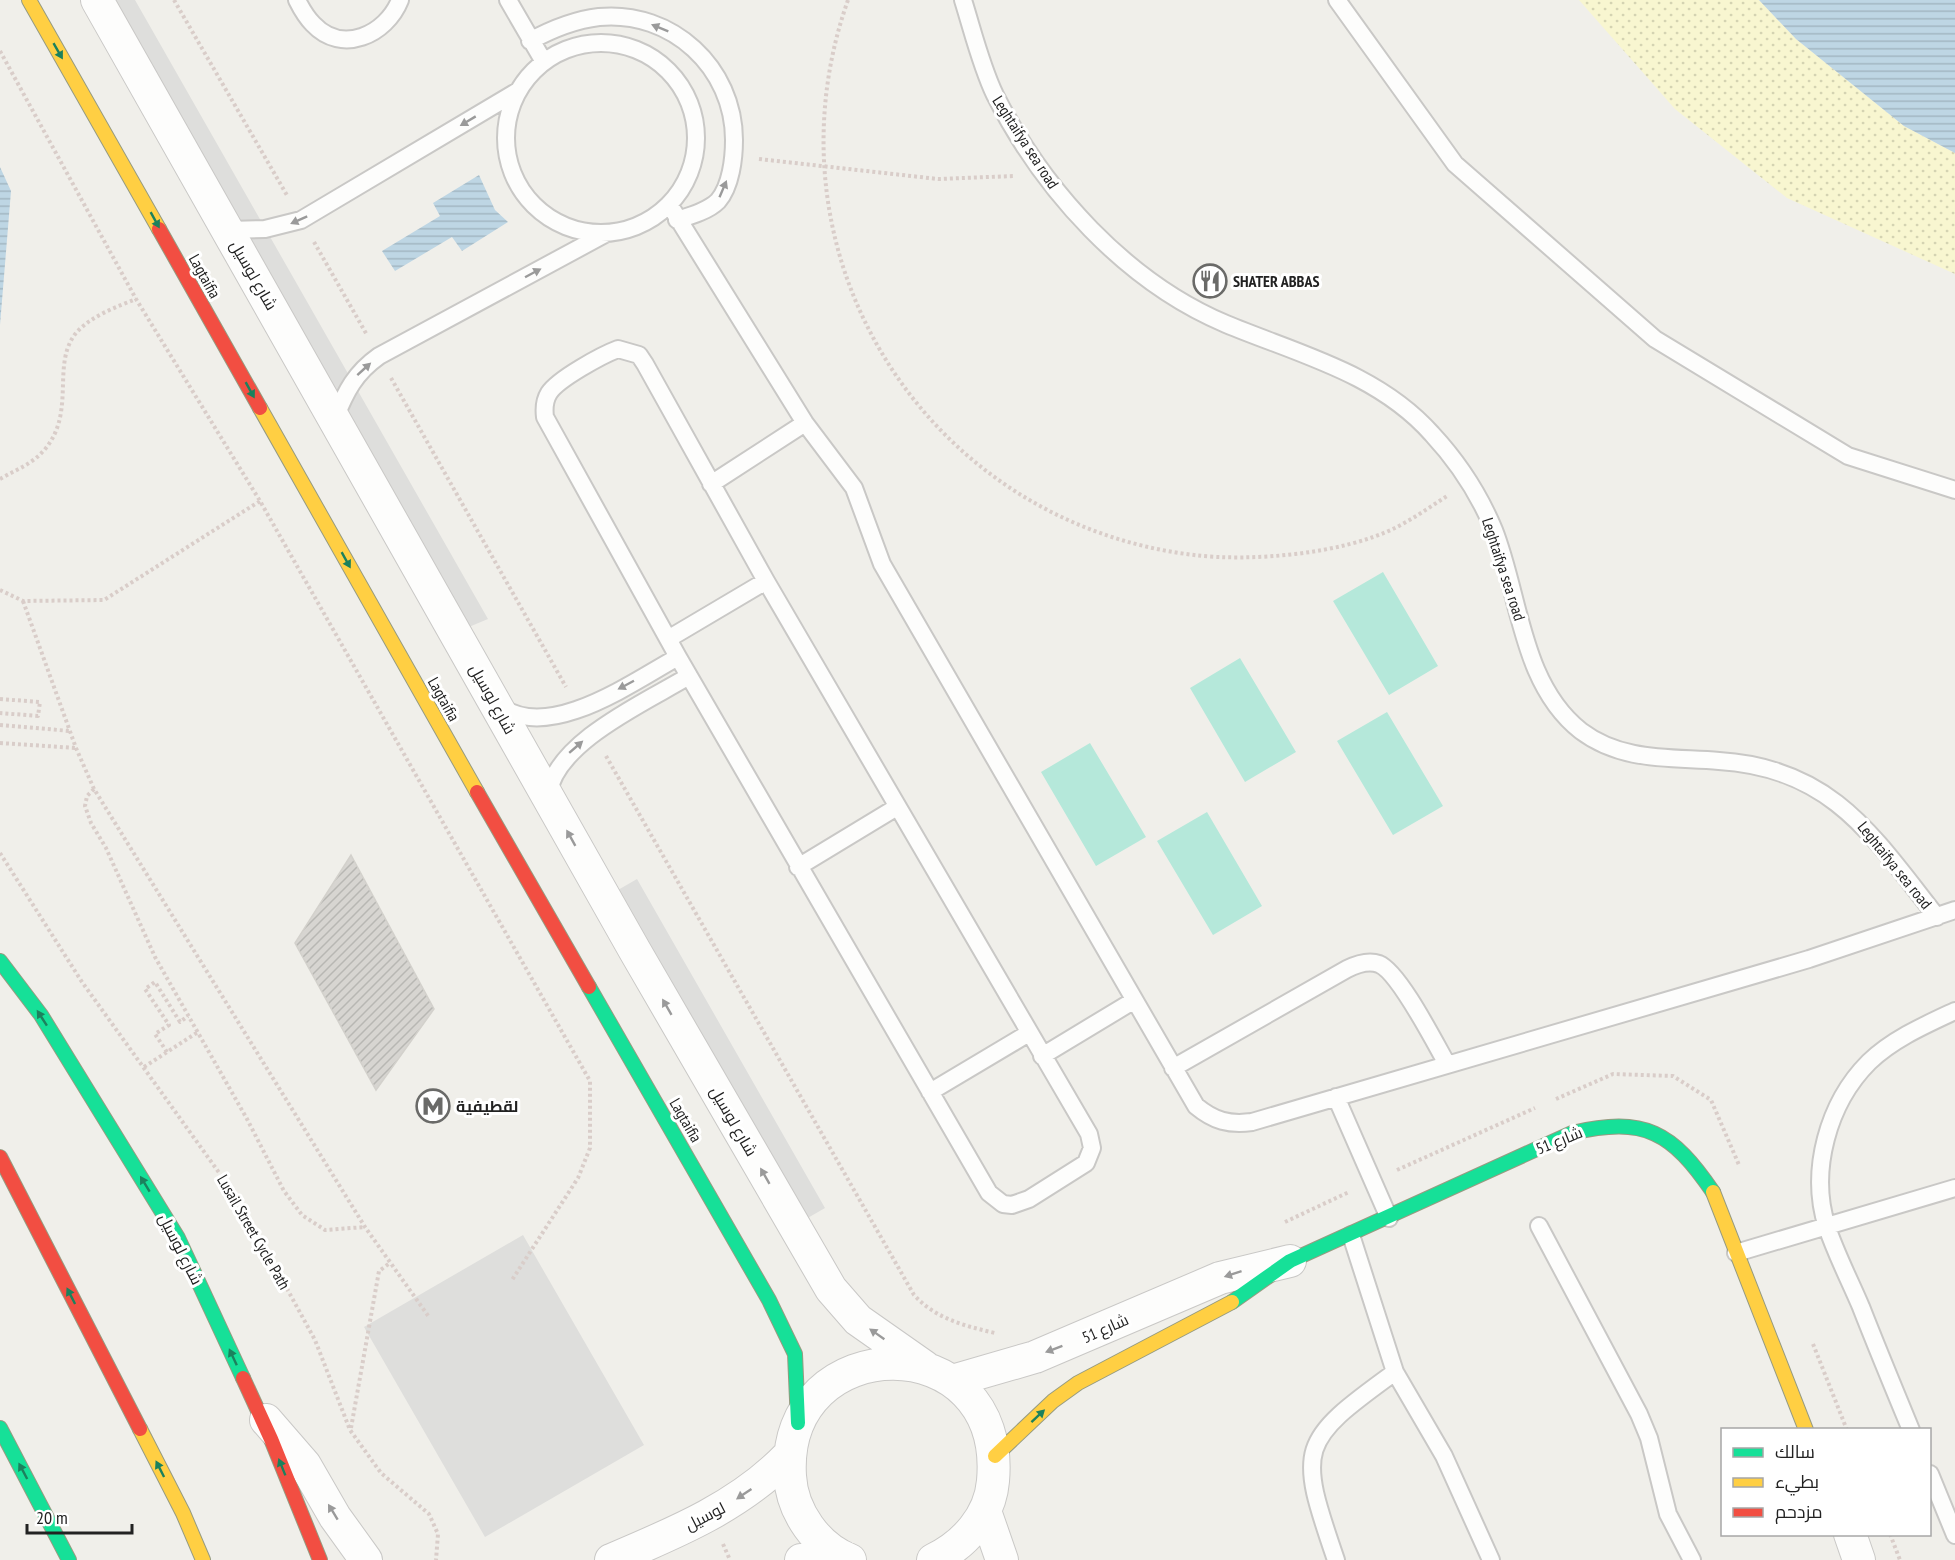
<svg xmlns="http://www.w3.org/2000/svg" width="1955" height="1560" font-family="'PT Sans Narrow',Cairo,sans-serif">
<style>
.religious{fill:#dededc}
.sand{fill:url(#sand-dots)}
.pitch{fill:#b5e8da}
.water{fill:url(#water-rules)}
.building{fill:url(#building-hatch);stroke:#d3d1cc;stroke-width:1.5}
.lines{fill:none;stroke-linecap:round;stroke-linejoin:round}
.lane-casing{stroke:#c9c8c6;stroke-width:20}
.street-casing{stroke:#c9c8c6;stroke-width:34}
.fast-casing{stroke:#969b81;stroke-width:16}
.slow-casing{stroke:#969b81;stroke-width:16}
.jam-casing{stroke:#969b81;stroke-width:16}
.path{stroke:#d9cdc9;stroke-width:4;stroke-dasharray:3 3;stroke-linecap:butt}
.lane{stroke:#fdfdfc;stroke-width:16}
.street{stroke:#fdfdfc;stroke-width:32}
.fast{stroke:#16e098;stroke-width:14}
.slow{stroke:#ffcf43;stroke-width:14}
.jam{stroke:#f24e42;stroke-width:14}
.oneway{fill:#9a9a9a}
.oneway2{fill:#1c815d}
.labels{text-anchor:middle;stroke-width:6;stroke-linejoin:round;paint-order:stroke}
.street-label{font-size:16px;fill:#222;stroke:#fff}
.poi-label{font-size:16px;font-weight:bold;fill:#222;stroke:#fff;text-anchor:start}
</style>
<defs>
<pattern id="sand-dots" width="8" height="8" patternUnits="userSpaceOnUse" patternTransform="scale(1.5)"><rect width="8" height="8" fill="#f8f6d0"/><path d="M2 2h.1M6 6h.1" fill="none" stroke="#d4d3b2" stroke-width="1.8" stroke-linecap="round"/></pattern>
<pattern id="water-rules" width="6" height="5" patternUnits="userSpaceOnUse" patternTransform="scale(1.5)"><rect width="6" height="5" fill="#bed6e4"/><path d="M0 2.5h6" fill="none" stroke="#a3b7c3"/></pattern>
<pattern id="building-hatch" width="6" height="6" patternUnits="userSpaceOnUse" patternTransform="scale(1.5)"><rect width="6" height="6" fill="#d7d5d1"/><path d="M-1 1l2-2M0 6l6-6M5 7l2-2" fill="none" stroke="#b8b7b3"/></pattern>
</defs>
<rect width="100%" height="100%" fill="#f0efea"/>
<path class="religious" d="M106 0H135L488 619 464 629Z
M637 879 825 1208 799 1223 611 894Z
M523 1235 644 1445 485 1537 364 1327Z"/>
<path class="sand" d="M1579 0H1759L1796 39 1904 126 1955 153V274L1787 198 1675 109Z"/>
<path class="pitch" d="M1383 572 1438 666 1389 695 1333 601Z
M1240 658 1296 752 1245 782 1190 688Z
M1387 712 1443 806 1393 835 1337 741Z
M1090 743 1146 837 1096 866 1041 772Z
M1207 812 1262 906 1213 935 1157 841Z"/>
<path class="water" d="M1759 0H1955V153L1904 126 1796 39Z
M0 167 11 191 0 325Z
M479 175 495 210 508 222 462 251 452 237 395 271 382 251 440 216 433 203Z"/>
<path class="building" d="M351 855 434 1009 376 1090 295 943Z"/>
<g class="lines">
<g class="lane-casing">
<path id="lane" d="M297 0C301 8 306 17 313 24 342 55 386 35 400 0
M508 0 544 62
M963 0C973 32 981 66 995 95 1043 190 1126 282 1226 324 1298 354 1378 373 1432 434 1458 462 1479 494 1494 530 1520 596 1521 684 1581 731 1622 762 1671 757 1719 761 1832 768 1873 836 1937 917
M1337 0 1455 164 1655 339 1848 456 1955 490
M530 41C552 29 574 20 599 17 672 10 734 68 734 140 734 158 731 186 718 201 708 211 690 216 677 220
M506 138a95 95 0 1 1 190 0a95 95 0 1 1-190 0Z
M669 204 805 423 854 488 882 564 893 583 1196 1106C1214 1121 1229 1125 1252 1122L1809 959 1955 910
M228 230 265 229 301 220 518 91
M618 349 639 355 645 364 766 581 1089 1134 1092 1148 1086 1163 1029 1199 1012 1205 1003 1204 989 1193 678 657 545 417C544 409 544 401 549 393 558 379 602 355 618 349Z
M335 418C346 391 355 373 379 356L605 234
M711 484 805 423
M668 639 766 581
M500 706C549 743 634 681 678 657
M548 795C555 742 646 702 689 676
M798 867 897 807
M1042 1056 1133 1001
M1173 1068 1347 969C1357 964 1368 960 1379 964 1399 972 1435 1043 1447 1064
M930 1092 1029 1033
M1336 1097 1389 1218
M1539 1226 1639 1414 1649 1438 1668 1514 1692 1560
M1351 1235 1395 1372 1444 1456 1491 1560
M1736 1253 1955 1188
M1911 1430C1894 1389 1877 1348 1861 1307 1850 1281 1836 1254 1827 1227 1809 1171 1828 1103 1869 1062 1893 1039 1925 1025 1955 1011
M1930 1474 1955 1535
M1336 1560C1297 1447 1298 1442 1395 1372"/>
</g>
<g class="street-casing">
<path id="street" d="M97 0 635 951 831 1289 858 1320 925 1367
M952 1381 1035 1357 1220 1278 1290 1261
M266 1420 305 1465 335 1517 366 1560
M985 1511 1002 1560
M1850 1534 1859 1560
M611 1560C675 1533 740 1506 788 1456
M801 1560 843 1557
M850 1560C817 1547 792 1512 790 1476 781 1327 1007 1324 993 1481 990 1517 964 1545 933 1560"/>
</g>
<g class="fast-casing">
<path id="fast" d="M0 961 41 1015 178 1238 243 1378
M589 987 769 1300 795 1354 798 1423
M1232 1302 1290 1261 1572 1133C1645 1116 1672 1132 1713 1192
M0 1428 69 1560"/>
</g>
<g class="slow-casing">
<path id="slow" d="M29 0 159 229
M260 408 477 792
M1713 1192 1806 1430
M140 1429 183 1513 203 1560
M995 1456 1053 1401 1078 1383 1232 1302"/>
</g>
<g class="jam-casing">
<path id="jam" d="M159 229 260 408
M477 792 589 987
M0 1157 140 1429
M243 1378 271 1439 320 1560"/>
</g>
<path class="path" d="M174 0 288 197
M848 0C758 255 926 523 1194 555 1252 562 1342 554 1395 528 1413 519 1430 507 1447 496
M0 51 136 299 260 501 590 1081V1148L578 1178 512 1280
M759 159 938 179 1014 176
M314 242 367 335
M391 378 566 687
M0 479C17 469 33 464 46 448 76 410 51 364 76 333 91 316 116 307 136 299
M0 590 23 601 104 600 260 501
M23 601 76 748 94 789 365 1227 429 1317
M0 699 40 702 38 716 0 713
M0 725 70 731
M0 743 76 748
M606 756 914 1295C936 1319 965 1326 995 1333
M94 789 87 796 85 806 91 823 106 848 155 957 247 1119 284 1191 302 1215 325 1230 365 1227
M0 853 82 982 238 1199 315 1340 350 1430 381 1473 429 1514 438 1534 436 1560
M167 1052 155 1034 169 1025 145 989 155 982 180 1022 188 1016
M144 1067 198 1032
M1556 1099 1613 1074 1673 1076 1711 1100 1739 1165
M1397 1170 1535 1108
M1285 1222 1349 1192
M1813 1344 1847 1430
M351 1428 379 1271 390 1263
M1890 1534 1900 1560
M723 1544 730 1560"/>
<use href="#lane" class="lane"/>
<use href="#street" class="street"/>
<use href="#fast" class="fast"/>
<use href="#slow" class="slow"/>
<use href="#jam" class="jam"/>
</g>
<defs><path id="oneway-solid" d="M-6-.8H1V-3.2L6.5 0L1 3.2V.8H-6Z" transform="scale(1.5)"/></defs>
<g class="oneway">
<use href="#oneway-solid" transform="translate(660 28) rotate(-158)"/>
<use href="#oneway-solid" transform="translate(468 121) rotate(149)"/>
<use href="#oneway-solid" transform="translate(723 189) rotate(-67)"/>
<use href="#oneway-solid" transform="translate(299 220) rotate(156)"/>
<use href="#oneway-solid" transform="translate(533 273) rotate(-28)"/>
<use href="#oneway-solid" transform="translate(364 369) rotate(-42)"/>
<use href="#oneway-solid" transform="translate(626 685) rotate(152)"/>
<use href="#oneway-solid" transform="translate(576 747) rotate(-41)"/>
<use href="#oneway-solid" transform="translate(571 838) rotate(-119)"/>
<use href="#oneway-solid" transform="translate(667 1007) rotate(-120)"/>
<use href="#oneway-solid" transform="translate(765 1176) rotate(-120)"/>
<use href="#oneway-solid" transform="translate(1233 1274) rotate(162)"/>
<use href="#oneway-solid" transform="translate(877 1334) rotate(-145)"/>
<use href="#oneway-solid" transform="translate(1054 1349) rotate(159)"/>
<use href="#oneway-solid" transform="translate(744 1494) rotate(146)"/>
<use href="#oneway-solid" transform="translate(333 1512) rotate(-121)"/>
</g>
<g class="oneway2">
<use href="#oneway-solid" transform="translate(58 51) rotate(60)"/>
<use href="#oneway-solid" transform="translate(155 220) rotate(61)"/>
<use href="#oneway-solid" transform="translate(250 390) rotate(61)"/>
<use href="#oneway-solid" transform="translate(346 560) rotate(61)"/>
<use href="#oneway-solid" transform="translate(42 1018) rotate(-123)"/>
<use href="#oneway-solid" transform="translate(145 1184) rotate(-121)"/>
<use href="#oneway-solid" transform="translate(71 1296) rotate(-117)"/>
<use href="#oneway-solid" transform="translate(233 1357) rotate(-115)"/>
<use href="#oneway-solid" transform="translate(1038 1416) rotate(-43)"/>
<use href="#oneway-solid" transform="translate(282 1467) rotate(-112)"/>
<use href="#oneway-solid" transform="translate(160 1469) rotate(-117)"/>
<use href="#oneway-solid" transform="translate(23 1471) rotate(-118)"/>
</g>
<defs>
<g id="restaurant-ring" transform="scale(1.725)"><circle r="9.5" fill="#fff" stroke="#6a6a68" stroke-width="1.5"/><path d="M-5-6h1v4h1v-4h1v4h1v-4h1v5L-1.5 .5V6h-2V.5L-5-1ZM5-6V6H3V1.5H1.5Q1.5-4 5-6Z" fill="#6a6a68"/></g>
<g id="metro-ring" transform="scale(1.725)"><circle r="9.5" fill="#fff" stroke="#6a6a68" stroke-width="1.5"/><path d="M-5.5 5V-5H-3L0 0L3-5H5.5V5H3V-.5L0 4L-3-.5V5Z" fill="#6a6a68"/></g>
</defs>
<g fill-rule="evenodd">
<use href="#restaurant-ring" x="1210" y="281"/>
<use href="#metro-ring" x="433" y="1106"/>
</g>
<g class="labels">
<g class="street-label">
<text transform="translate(1026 142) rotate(57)" y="6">Leghtaifya sea road</text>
<text transform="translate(254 275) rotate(60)" y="6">شارع لوسيل</text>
<text transform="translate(205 276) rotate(61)" y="6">Lagtaifia</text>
<text transform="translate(1504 569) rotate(72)" y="6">Leghtaifya sea road</text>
<text transform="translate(444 699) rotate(61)" y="6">Lagtaifia</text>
<text transform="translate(493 699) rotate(61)" y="6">شارع لوسيل</text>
<text transform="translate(1895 865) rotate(51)" y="6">Leghtaifya sea road</text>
<text transform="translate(686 1120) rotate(60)" y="6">Lagtaifia</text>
<text transform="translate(734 1121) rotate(60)" y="6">شارع لوسيل</text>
<text transform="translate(1559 1140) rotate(-22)" y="6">شارع 51</text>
<text transform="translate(254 1232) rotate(60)" y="6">Lusail Street Cycle Path</text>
<text transform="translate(181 1249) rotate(63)" y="6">شارع لوسيل</text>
<text transform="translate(1105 1328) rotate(-24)" y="6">شارع 51</text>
<text transform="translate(705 1516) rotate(-27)" y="6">لوسيل</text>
</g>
<g class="poi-label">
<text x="1233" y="287">SHATER ABBAS</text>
<text x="456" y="1112">لقطيفية</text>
</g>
</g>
<rect x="1721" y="1428" width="210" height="108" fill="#ffffff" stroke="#a7a7a7" stroke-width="1.5"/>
<rect x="1733" y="1448" width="30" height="9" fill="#16e098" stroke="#a7a7a7" stroke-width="1.5"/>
<text x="1775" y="1458" font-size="18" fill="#222222">سالك</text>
<rect x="1733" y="1478" width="30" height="9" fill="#ffcf43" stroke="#a7a7a7" stroke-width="1.5"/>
<text x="1775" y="1488" font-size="18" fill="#222222">بطيء</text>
<rect x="1733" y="1508" width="30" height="9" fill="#f24e42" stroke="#a7a7a7" stroke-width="1.5"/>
<text x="1775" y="1518" font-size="18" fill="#222222">مزدحم</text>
<path d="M27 1524v9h105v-9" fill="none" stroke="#222222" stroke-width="3"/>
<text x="36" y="1524" font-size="18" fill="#222222" stroke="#ffffff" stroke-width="4.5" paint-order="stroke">20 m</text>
</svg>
